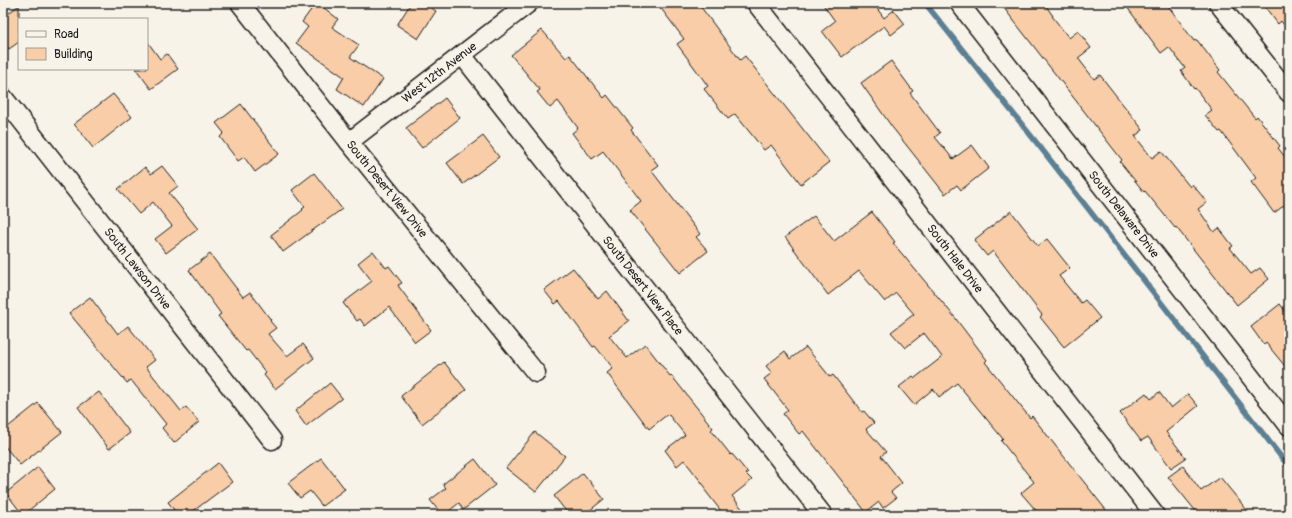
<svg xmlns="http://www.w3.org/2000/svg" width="1292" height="518" font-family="Pangolin,sans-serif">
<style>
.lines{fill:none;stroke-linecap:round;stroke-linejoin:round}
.stream{stroke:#5b7f94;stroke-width:5.5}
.building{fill:#f8cda7;stroke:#1c1c1c}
.street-casing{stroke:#1c1c1c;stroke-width:21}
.street{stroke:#f7f3e8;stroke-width:18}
.labels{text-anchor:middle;stroke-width:4;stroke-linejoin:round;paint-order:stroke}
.street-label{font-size:12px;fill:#1c1c1c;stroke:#f7f3e8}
</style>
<rect width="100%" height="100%" fill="#f7f3e8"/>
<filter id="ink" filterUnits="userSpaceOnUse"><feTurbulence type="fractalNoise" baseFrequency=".025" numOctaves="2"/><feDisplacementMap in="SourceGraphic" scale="8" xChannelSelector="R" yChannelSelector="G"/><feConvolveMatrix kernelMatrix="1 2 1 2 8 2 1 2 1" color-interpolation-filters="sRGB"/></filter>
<g filter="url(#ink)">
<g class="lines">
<path class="stream" d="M925 3 1044 152 1289 467"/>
</g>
<path class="building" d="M316 3H318L338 19 332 27 359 45 350 57 383 79 364 107 337 89 344 77 296 43 308 27 302 22Z
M411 3H424L436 11 418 39 397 25Z
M657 3H698L740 60 745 56 829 162 801 184 771 145 764 150 735 114 728 119 704 89 708 86 677 44 684 39Z
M822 3H873L884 18 894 10 905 24 891 35 884 26 842 57 822 31 835 21Z
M1000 3H1044L1053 16H1052L1069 38 1078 31 1091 48 1078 58 1094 79 1100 75 1143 130 1135 136 1152 158 1161 151 1190 187 1192 184 1207 202 1198 209 1214 232 1219 228 1233 246 1230 248 1251 274 1260 268 1269 279 1237 305 1176 227 1175 228 1145 191 1144 192 1120 162 1122 160Z
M1124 3H1166L1194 41 1197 40 1220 70 1218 72 1255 118 1257 116 1280 146 1278 148 1289 162V202L1274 213 1251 182 1256 178 1221 131 1219 132 1205 115 1212 110 1195 88 1194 89 1181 71 1185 68 1169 47 1161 53Z
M1262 3H1289V32L1281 21 1278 24Z
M19 5V42L9 49 3 41V18Z
M542 30 566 58 570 55 604 98 607 95 633 128 631 130 658 165 651 170 700 234 696 237 708 251 680 273 630 210 641 201 603 151 592 159 572 133 578 128 558 101 550 108 537 92 540 90 511 55Z
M147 41 160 59 167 54 178 69 151 89 136 69H147Z
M891 61 913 91 910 93 940 133 935 137 953 159 972 145 989 168 961 190 957 185 945 194 892 127 861 83Z
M113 94 132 117 93 148 74 124Z
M445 98 460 118 422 148 406 128Z
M241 104 279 154 255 172 244 157 238 161 220 137 224 133 216 123Z
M483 136 499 157 463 184 447 163Z
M162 166 178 186 169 193 198 229 166 253 155 239 172 226 153 202 139 214 118 189 145 167 151 174Z
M314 173 342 209 283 252 271 235 303 210 302 209 305 207 292 190Z
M1011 211 1038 246 1047 239 1070 268 1059 276 1081 303 1085 300 1100 318 1064 347 1040 317 1042 315 993 251 987 256 974 240Z
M872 212 895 242 893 243 953 315 987 360 985 362 1030 418 1032 416 1110 515H1040L1021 493 1034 482 1001 441 1003 439 957 383 939 397 933 389 914 405 899 387 913 376 915 378 942 357 924 333 905 348 891 332 914 314 896 293 885 302 859 271 828 295 785 237 814 216 834 241Z
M373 251 386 268 389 266 402 283 398 285 399 287 431 330 415 342 389 307 365 326 360 319 357 321 343 303 372 281 358 263Z
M210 254 243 297 250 292 271 320 270 321 276 328 268 334 287 356 303 344 314 358 275 389 264 375 266 373 248 350 246 351 218 316 221 314 189 270Z
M573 268 598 299 607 291 629 321 609 336 627 358 645 344 670 376 671 375 713 428 711 430 731 455 732 454 748 473 746 474 752 480 732 496 747 515H724L704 489 706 488 684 460 677 466 665 450 685 435 668 414 649 429 607 373 613 368 595 346 593 347 559 301 555 304 544 290Z
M90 297 118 334 128 326 155 360 146 367 181 411 186 407 199 422 174 443 162 428 166 424 131 380 127 383 69 313Z
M1280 304 1289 316V371L1266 343 1264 345 1251 327Z
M806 347 830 377 833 375 862 412 864 411 874 423 866 429 886 452 881 456 902 483 891 492 896 498 883 508 879 502 866 512 803 431 799 434 783 414 788 410 764 379 772 373 766 366 785 351 790 359Z
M444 362 466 390 422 424 401 396Z
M330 383 342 398 306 426 295 411Z
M99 392 130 433 109 449 78 407Z
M1159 392 1171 408 1188 394 1198 406 1166 432 1186 458 1171 468 1148 437 1141 441 1120 413 1146 393 1151 399Z
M38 403 62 432 20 465 3 444V431Z
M535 432 565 456 536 492 506 468Z
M321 458 345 489 322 506 310 491 300 498 288 483Z
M475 459 495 485 463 510 459 503 444 515H442L430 500 446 488 443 484Z
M218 463 232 482 188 515H178L168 502Z
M1183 466 1201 491 1220 477 1251 515H1199L1168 477Z
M38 467 55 489 23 515 6 493Z
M583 473 604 499 584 515H569L554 496Z"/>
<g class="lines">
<g class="street-casing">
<g id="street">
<path id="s1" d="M240 3 349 142 536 373"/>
<path id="s2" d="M756 3 1155 515"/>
<path id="s3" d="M959 3 1289 426"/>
<path d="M1218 3 1289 93"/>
<path id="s4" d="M462 55 823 515"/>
<path id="s5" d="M3 97 272 440"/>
<path id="s6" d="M349 142 529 3"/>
</g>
</g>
<use href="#street" class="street"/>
</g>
</g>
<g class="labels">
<g class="street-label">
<text dy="4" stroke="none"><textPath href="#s6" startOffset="114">West 12th Avenue</textPath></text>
<text dy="4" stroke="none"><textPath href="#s1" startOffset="237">South Desert View Drive</textPath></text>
<text dy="4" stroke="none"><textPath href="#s3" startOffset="268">South Delaware Drive</textPath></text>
<text dy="4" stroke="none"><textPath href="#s2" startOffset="324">South Hale Drive</textPath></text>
<text dy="4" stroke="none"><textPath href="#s5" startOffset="218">South Lawson Drive</textPath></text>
<text dy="4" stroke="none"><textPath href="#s4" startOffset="293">South Desert View Place</textPath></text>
</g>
</g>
<rect width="1292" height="518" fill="none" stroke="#f7f3e8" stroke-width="16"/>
<rect x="8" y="8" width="1276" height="502" fill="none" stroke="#1c1c1c" stroke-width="1.5" filter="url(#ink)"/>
<rect x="18" y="18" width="130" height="52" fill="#f7f3e8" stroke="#9f9d96"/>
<rect x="26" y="31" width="20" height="6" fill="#f7f3e8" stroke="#9f9d96"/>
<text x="54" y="38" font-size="12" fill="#1c1c1c">Road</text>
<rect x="26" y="48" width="20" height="12" fill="#f8cda7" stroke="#9f9d96"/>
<text x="54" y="58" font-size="12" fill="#1c1c1c">Building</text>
</svg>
